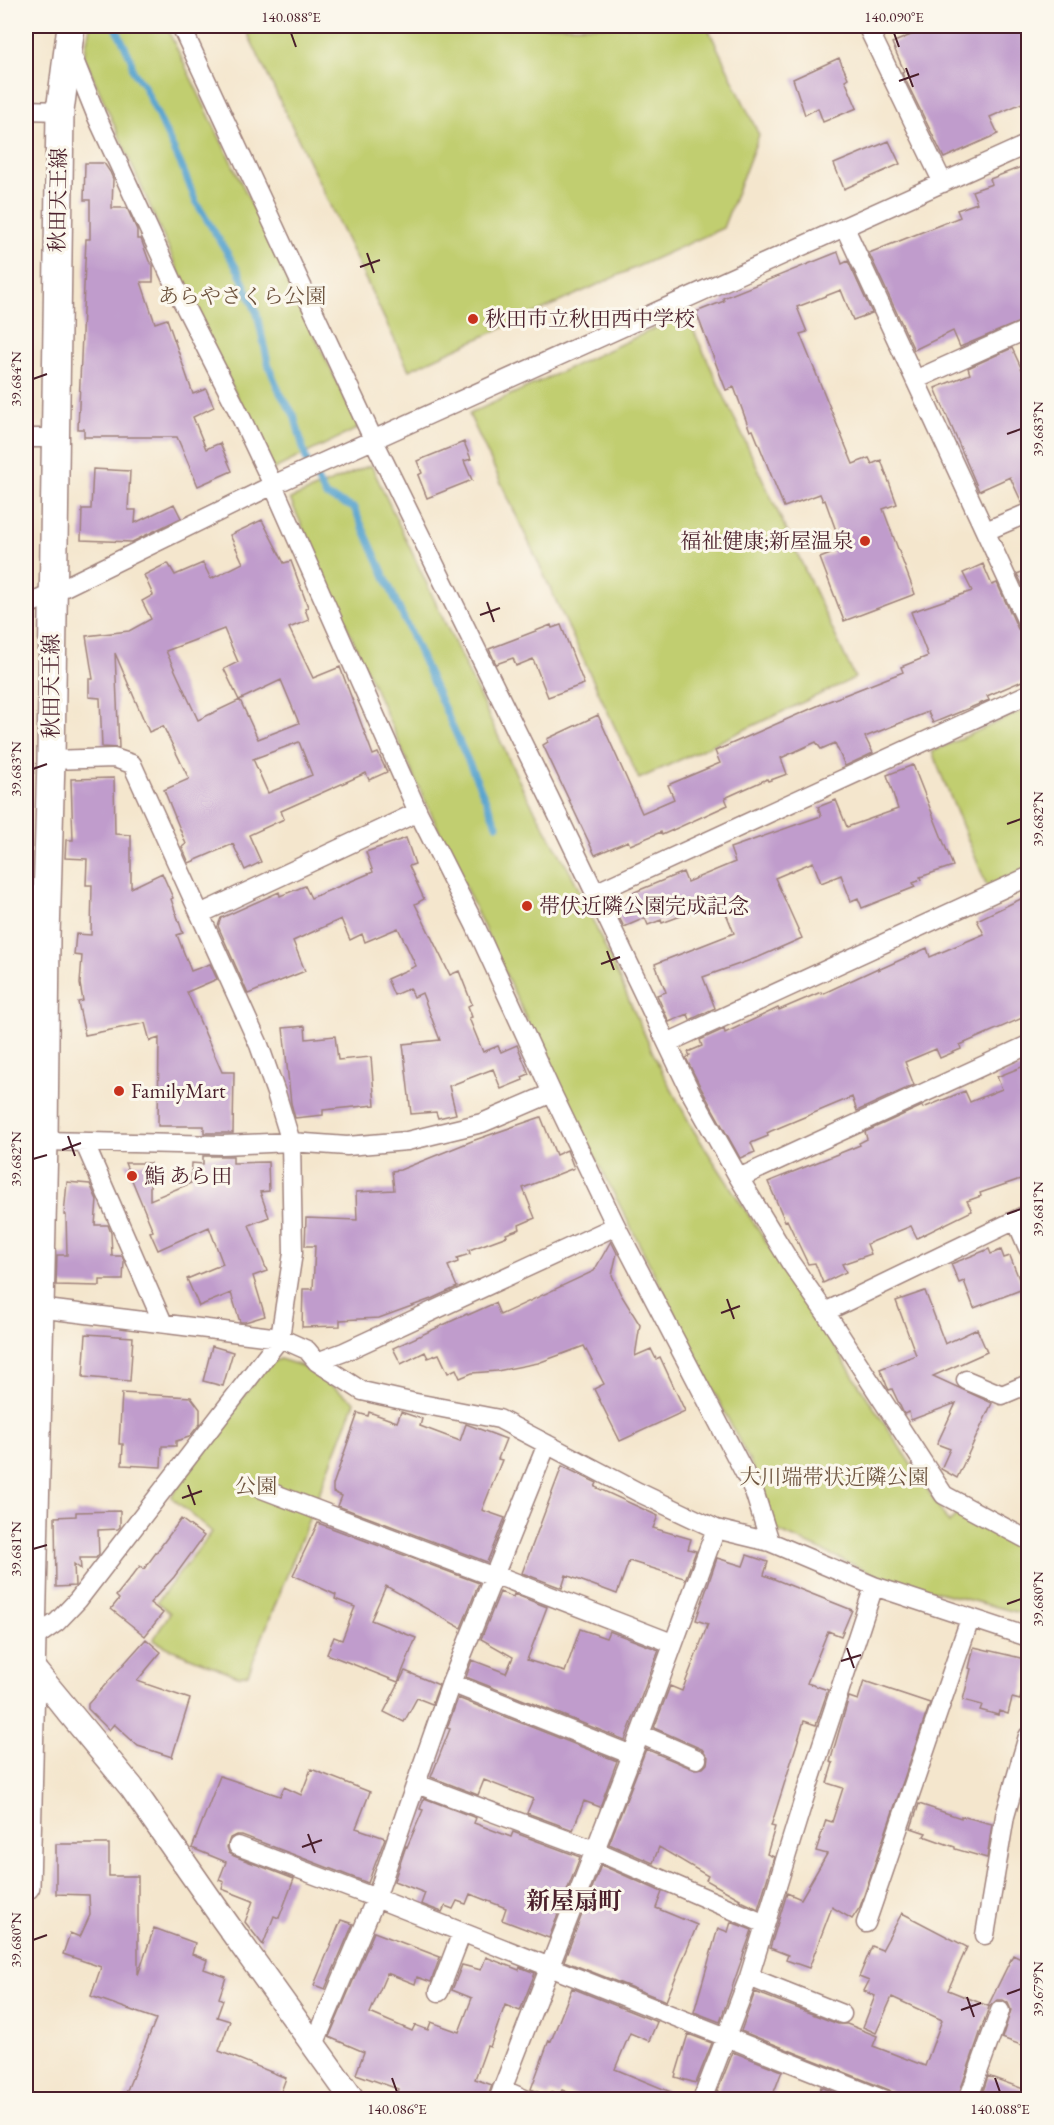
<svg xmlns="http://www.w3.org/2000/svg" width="1054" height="2125" font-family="'EB Garamond','Noto Serif JP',serif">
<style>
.green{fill:#c1ce6f;stroke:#86764d;stroke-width:1.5}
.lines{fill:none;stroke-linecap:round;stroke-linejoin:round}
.stream{stroke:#55a2ce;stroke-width:7}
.building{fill:#c09ccc;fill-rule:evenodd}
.street-casing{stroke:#9f827c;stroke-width:21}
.secondary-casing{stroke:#9f827c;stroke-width:27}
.primary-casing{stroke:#9f827c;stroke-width:30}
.street{stroke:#fff;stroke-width:18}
.secondary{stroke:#fff;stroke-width:24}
.primary{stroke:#fff;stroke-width:27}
.ticks{fill:none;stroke:#4a1f2b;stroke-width:2}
.poi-dot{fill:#c8321e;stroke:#fbf7ec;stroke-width:2}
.labels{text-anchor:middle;stroke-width:6;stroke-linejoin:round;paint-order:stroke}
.street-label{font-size:21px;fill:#4a1f2b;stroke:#fbf7ec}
.park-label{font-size:21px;fill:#6e543f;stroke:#fbf7ec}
.poi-label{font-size:21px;fill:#4a1f2b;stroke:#fbf7ec;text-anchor:start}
.quarter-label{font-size:24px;font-weight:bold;fill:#4a1f2b;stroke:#fbf7ec}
.neatline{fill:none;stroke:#4a1f2b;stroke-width:2}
.ticks-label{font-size:15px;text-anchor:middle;fill:#4a1f2b}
</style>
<rect width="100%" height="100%" fill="#fbf7ec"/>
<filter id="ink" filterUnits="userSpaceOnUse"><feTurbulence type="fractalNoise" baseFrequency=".0167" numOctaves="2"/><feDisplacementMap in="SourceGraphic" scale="12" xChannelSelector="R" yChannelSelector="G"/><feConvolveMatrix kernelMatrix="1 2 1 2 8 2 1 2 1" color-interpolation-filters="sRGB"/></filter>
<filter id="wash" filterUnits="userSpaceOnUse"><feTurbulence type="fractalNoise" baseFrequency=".008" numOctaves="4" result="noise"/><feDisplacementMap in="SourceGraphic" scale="24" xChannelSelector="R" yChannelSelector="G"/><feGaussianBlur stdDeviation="1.35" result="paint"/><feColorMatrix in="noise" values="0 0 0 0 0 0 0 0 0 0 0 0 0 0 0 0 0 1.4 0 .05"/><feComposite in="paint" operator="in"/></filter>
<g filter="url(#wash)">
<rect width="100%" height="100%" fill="#f4e6cd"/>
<path class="green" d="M90 26H166L359 428 272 470 195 309 84 56Z
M244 26H707L759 135 723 228 409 370Z
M686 314 855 678 639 779 469 414Z
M371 465 523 789 574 879 659 1066 694 1131 949 1523 960 1510 1028 1550V1615L883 1578 774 1529 763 1488 539 1046 418 785 290 499Z
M1028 708V869L987 886 932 752Z
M280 1359 302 1366 355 1402 248 1674 238 1676 175 1651 153 1640 170 1613 157 1602 212 1532 171 1497 267 1364Z"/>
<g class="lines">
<path class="stream" d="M115 26 131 59 133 71 144 86 183 169 196 202 239 272 257 314 269 367 280 393 294 415 307 462 326 496 354 508 497 825"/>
</g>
<g id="blocks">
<path class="building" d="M932 26H1029V100L990 117 998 134 944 158 903 75 902 72 904 71 892 43Z
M839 58 848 78 845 80 857 108 823 122 818 108 805 115 793 79Z
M889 141 900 164 844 189 834 164Z
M85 163H104L110 172 113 179 112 208H127L137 230V239H141L149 261 153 265V282H141L155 323 167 319 193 394 206 389 214 407 193 417 206 449 220 443 232 471 198 486 177 437H84V429H78L86 239H90V200H84Z
M1029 164V318L960 347 953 331 914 350 869 253 960 217 957 210 977 203 972 191 992 184 990 179Z
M838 252 842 264 848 261 872 313 853 320 841 290 797 307 807 332 800 334 853 464 869 458 872 464 881 460 897 504 883 509 915 594 844 621 820 558 833 553 829 543 839 539 825 500 823 501 820 494 784 507 753 430 750 431 734 387 726 390 696 312 724 301 723 298Z
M1012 348 1024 374 1029 372V502L1022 503 1010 477 979 491 935 388 970 374 968 368Z
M464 442 471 459 464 461 472 480 427 498 418 475 422 473 417 461Z
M93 469 130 471 128 510H136L135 523 174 504 181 518 132 542 81 540 82 509H91Z
M262 520 284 563 291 561 308 607 305 609 309 620 289 628 313 678 340 667 373 755 378 753 387 772 369 780 366 773 281 811 284 819 249 835 261 862 245 870 233 844 189 863 182 847 186 844 164 790 189 779 163 726 149 732 115 653 119 748 102 747 100 698 89 697V679H93L86 636 129 631 151 619 142 601 153 595 144 575 168 563 175 575 203 563 211 579 243 563 230 535ZM224 629 238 662 224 669 239 700 281 680 299 723 258 739 240 700 198 720 166 651ZM299 742 312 775 268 793 253 759Z
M983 564 992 585 997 583 1018 629 1022 633 1029 635V678L987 696 989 700 933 723 928 712 865 737 873 753 845 766 835 743 821 749 816 742 781 758 787 774 768 781 767 779 725 798 728 805 662 835 661 832 630 845 628 841 595 855 543 745 548 742 547 739 598 715 642 813 674 799 668 785 720 763 715 751 824 703 903 672 901 667 928 656 911 612 972 591 963 573Z
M1029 569V598L1017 574Z
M551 625 552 628 561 625 584 684 548 697 533 659 516 666 513 658 496 664 489 649Z
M913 765 953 866 920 877 921 880 913 883 915 887 862 908 858 898 851 901 841 875 821 883 813 862 775 878 802 938 759 957 703 977 715 1008 690 1020 688 1014 669 1022 657 995 666 992 655 964 734 933 721 901 662 923 661 920 648 925 645 918 624 927 614 907 632 900 630 894 683 872 687 882 735 862 730 848 821 816 818 807 836 800 847 827 898 809 887 775Z
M114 778 115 834 131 835V888L162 873 173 898 171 899 183 933 177 935 191 971 210 964 217 979 187 992 222 1072H234L233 1133H204V1126H158L159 1038 150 1041 145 1023 85 1035 78 1002 83 1001 80 984 82 956 74 955 76 934 91 935 92 885H86L87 859 65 858 66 840H73L71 779Z
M406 838 415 864 409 866 424 899 415 904 450 975 459 971 472 1004 468 1006 472 1017 469 1018 483 1052 498 1046 501 1052 517 1045 529 1074 522 1077 523 1080 501 1089 493 1069 449 1086 456 1114 438 1118 436 1112 411 1114 403 1044 440 1040 422 993 414 997 410 988 394 995 387 979 416 966 398 928 365 942 362 934 350 940 341 919 293 941 305 971 248 994 218 926 221 918 279 892 280 896 305 886 311 898 373 872 366 852Z
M1029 895V1015L960 1045 961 1049 940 1058 936 1049 905 1062 914 1085 857 1111 852 1097 771 1131 767 1133 768 1136 751 1143 755 1152 740 1158 701 1088 686 1058 690 1056 688 1052 702 1046 700 1040 724 1029 725 1033 778 1008 779 1010 821 992 822 994 878 968V970L927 948 930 957 984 934 977 920Z
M305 1026 306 1039 335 1036 338 1060 371 1057 375 1105 323 1110V1115L295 1118 291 1103 283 1028Z
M1029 1064V1176L980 1193 981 1196 967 1201 972 1211 917 1238 911 1226 867 1244 871 1254 842 1264 846 1272 823 1283 815 1263 808 1264 787 1220 785 1221 768 1182 860 1145 859 1143 867 1139 865 1132 922 1106 923 1108 965 1091 970 1102 1002 1089 997 1077Z
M541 1117 556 1155 567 1150 574 1168 523 1188 535 1218 519 1225 520 1229 506 1234 507 1236 469 1250 470 1254 457 1258 458 1262 448 1266 457 1287 431 1299 379 1318 340 1320V1326L302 1327 303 1289H313L315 1246H305L306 1218 357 1220 356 1192 394 1190 392 1171 400 1170 472 1141Z
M203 1156H233V1163L268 1162 269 1191 260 1192 269 1217 249 1225 267 1271 253 1276 265 1316 245 1322H240L231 1293 199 1306 187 1279 223 1264 209 1227 158 1250 150 1232 153 1231 125 1163H150V1200L191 1183 192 1163 203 1164Z
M67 1182 90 1184 97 1200 95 1225H108L111 1233 112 1256H122L124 1261 123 1280H100V1286L56 1285 57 1255H67L66 1215H64Z
M611 1241 617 1253 612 1275 620 1293 640 1325 635 1356 651 1349 656 1359 660 1357 685 1411 620 1441 594 1389 604 1384 584 1346 538 1363 497 1371 472 1373 460 1378 456 1369 448 1373 439 1354 428 1358 425 1352 401 1364 393 1348 467 1314 468 1315 495 1303 500 1315 594 1271Z
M989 1249 991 1254 1001 1250 1004 1258 1010 1256 1023 1289 974 1308 964 1281 959 1283 951 1264Z
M925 1291 945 1344 977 1329 987 1352 933 1376 992 1403 957 1478 941 1469 950 1449 937 1444 956 1403 911 1420 909 1412 904 1414 892 1389 889 1390 887 1386 880 1369 916 1355 896 1301Z
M86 1334 133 1337 130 1381 83 1377Z
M212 1346 233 1352 223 1386 203 1381Z
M122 1393 191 1397 200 1409V1424L189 1437 176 1441V1446H162L161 1467 122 1465 123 1444H119Z
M369 1412 397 1422 401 1412 422 1419 420 1426 460 1441 466 1424 506 1439 498 1459 502 1460 482 1510 505 1518 487 1562 338 1506 342 1496 333 1492V1485L358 1413 368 1416Z
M562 1466 597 1483 595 1487 658 1516 653 1528 691 1539 688 1549 696 1551 685 1580 684 1578 629 1561 617 1594 566 1575 562 1588 522 1573Z
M120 1511V1527L118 1529 98 1530 99 1554 96 1558H80L81 1569 74 1564 75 1586 56 1587 55 1517 76 1516V1512Z
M181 1519 204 1536 174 1577 150 1603 163 1613 145 1636 111 1609 119 1599 116 1596 140 1566 144 1569Z
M318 1523 479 1583 461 1628 386 1586 371 1620 416 1638 398 1682 327 1654 334 1637 342 1640 355 1607 335 1599 336 1595 293 1575Z
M747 1555 768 1562 764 1575 852 1610 841 1636 828 1631 807 1683 828 1690 816 1725 804 1721 771 1826 775 1827 767 1854 774 1857 758 1909 739 1900 740 1899 706 1880 708 1876 659 1847 653 1863 609 1844 646 1749 693 1769 703 1768 707 1764 708 1757 702 1749 654 1728 670 1686 682 1691 708 1624 696 1620 717 1558 743 1566Z
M500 1592 513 1597 514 1594 547 1607 527 1660 565 1672 580 1629 606 1638 609 1631 659 1650 625 1740 466 1677 472 1660 506 1673 513 1657 481 1639Z
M146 1639 161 1652 137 1681 190 1699 172 1757 138 1746 114 1724 109 1730 88 1709V1704Z
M974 1647 1029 1660 1020 1700 1012 1698 1008 1714 999 1711 998 1715 980 1710 982 1705 963 1700 971 1669 969 1668Z
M405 1671 439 1685 432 1704 417 1698 404 1722 384 1712Z
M864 1681 930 1703 860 1907 852 1919 832 1907 809 1968 786 1960 788 1955 770 1948 787 1893 801 1899 827 1854 816 1851 826 1820 832 1822 843 1788 827 1783 833 1763 830 1762 849 1697 858 1700Z
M458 1698 617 1761 600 1807 584 1801 573 1830 527 1813 533 1799 484 1780 478 1795 431 1777 450 1729 447 1728Z
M311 1769 370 1792 356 1828 385 1838 368 1883 242 1835H236L230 1838 227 1847 229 1853 234 1856 294 1879 279 1918 274 1916 263 1945 245 1922 253 1901 222 1889 224 1882 219 1880 226 1862 192 1848 220 1776 280 1796 284 1787 301 1795Z
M424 1798 476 1818 474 1823 511 1837 513 1832 580 1857 549 1938 502 1920 506 1908 470 1894 466 1904 457 1901 453 1909 445 1906 442 1912 421 1904 425 1893 394 1881 406 1846 407 1847 423 1810 420 1809Z
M919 1804 961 1818V1816L992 1824 987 1858 955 1849V1847L924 1836 926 1833 911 1828Z
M56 1844H109V1876H138V1975L154 1928 195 1943 192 1954 207 1960 204 1969 226 1977 219 1998 223 2000 217 2017 230 2021 219 2051 286 2078 278 2100H123L156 2019 91 1996 101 1967 63 1954 70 1933 80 1937 90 1915 89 1895 56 1894Z
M601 1865 662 1892 656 1908 697 1925 666 2001 564 1961Z
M902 1913 967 1947 948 1990 988 2006 1013 1955 1029 1963V2048L1002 2038 1011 2010 1008 2003 1003 2000H997L989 2007 957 2100H937L922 2095 921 2100H896L894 2094 889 2090 741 2031 755 1992 838 2024H847L877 2036 873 2046 925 2066 942 2020 892 1997 876 2033 863 2027 875 1996 864 1991 869 1981 859 1977 872 1946 882 1950Z
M341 1920 353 1924 325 1989 314 1985Z
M731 1922 752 1930 720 2022 694 2012 718 1928 728 1932Z
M374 1932 440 1957 431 1982 417 1977 415 1984 387 1973 370 2013 412 2031 415 2025 428 2030 431 2022 459 2032 472 1998 452 1990 462 1965 481 1970 486 1957 519 1970 520 1967 535 1973 520 2011 505 2005 490 2047 487 2046 475 2079 492 2085 487 2100H394L398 2089 356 2074 364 2052 329 2037Z
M572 1988 657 2022 649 2041 630 2033 615 2069 690 2100H586L562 2090 559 2096 551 2092 549 2097 531 2089 549 2040 551 2041Z
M688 2034 712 2043 696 2083 675 2077Z
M733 2052 782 2071 771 2100H714Z
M988 2076 1029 2091V2100H980Z
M821 2087 853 2100H816Z"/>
</g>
</g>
<g filter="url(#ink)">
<use href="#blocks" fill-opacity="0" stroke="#9f827c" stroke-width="1.5"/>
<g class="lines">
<g class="street-casing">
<path id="street" d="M181 26 374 441 549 797 691 1093 739 1178 790 1262 825 1312 1028 1214
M867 26 943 183
M70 50 97 117 180 297 237 409 273 485 418 812 475 925 552 1093 616 1226 754 1491 770 1542 874 1586 1028 1637
M26 110 60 111
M845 228 1028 624
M915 380 1028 329
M26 438H55
M986 531 1028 513
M26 606 273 485 1028 144
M595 893 1028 694
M200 914 418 812
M26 937 46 936
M667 1043 1028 877
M44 1141 222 1145 291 1142 347 1146 407 1141 482 1123 552 1093
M84 1142 163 1323
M739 1178 1028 1045
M1016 1220 1028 1248
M26 1310 38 1308 280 1338 307 1350 317 1362 362 1391 411 1402 499 1419 638 1492 716 1529 770 1542
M825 1312 944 1495 1028 1540
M317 1362 344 1352 616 1226
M966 1380 1002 1395 1028 1384
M262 1489 494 1577
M496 1575 672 1643
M31 1640 57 1622 78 1600 280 1338 293 1253 291 1142 276 1093 259 1045 132 764 114 758 51 760
M451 1683 632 1755
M640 1734 697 1759
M417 1784 594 1850 765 1924
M238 1846 376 1898 885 2100
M866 1923 970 1619
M985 1935 1005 1816 1028 1736
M749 1977 842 2014
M439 1992 462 1932
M314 2045 376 1898 451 1683 547 1444
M502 2089 527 2100
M498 2100 640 1734 716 1529
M702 2100 749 1977 803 1802 874 1586
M968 2100 1000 2011"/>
</g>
<g class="secondary-casing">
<path id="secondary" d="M31 1666 132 1788 224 1920 353 2100"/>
</g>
<g class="primary-casing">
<path id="primary" d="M26 1886 44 1141 46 936 51 760 60 111 71 26"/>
</g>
<use href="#street" class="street"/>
<use href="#secondary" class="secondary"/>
<use href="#primary" class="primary"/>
</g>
</g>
<path class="ticks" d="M291 33 296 47M894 33 899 47M906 68 913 87M899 81 919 74M367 253 374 273M360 267 380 260M33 379 47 374M1007 434 1021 429M487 602 494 622M480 615 500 608M33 769 47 764M1007 824 1021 819M607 951 614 970M601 964 620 957M68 1136 75 1156M62 1150 81 1143M33 1159 47 1155M1007 1214 1021 1209M727 1299 734 1319M721 1313 740 1306M188 1485 195 1505M182 1498 202 1491M33 1549 47 1545M1007 1604 1021 1599M847 1648 854 1668M841 1661 861 1655M308 1834 315 1853M302 1847 322 1840M33 1940 47 1935M1007 1994 1021 1989M967 1997 974 2017M961 2010 981 2003M392 2078 397 2092M995 2078 1000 2092"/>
<g class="poi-dot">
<circle cx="473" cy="319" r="6"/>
<circle cx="865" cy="541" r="6"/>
<circle cx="527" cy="906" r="6"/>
<circle cx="119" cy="1091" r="6"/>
<circle cx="132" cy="1176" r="6"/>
</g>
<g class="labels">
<g class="street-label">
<text transform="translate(58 200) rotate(-89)" y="7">秋田天王線</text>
<text transform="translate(51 686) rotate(-90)" y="7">秋田天王線</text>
</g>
<g class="park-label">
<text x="242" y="303">あらやさくら公園</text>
<text x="834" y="1484">大川端帯状近隣公園</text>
<text x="256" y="1493">公園</text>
</g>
<g class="poi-label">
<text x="485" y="326">秋田市立秋田西中学校</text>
<text x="853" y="548" text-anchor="end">福祉健康;新屋温泉</text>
<text x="539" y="913">帯伏近隣公園完成記念</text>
<text x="131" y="1098">FamilyMart</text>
<text x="144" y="1183">鮨 あら田</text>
</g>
<g class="quarter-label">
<text x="574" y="1909">新屋扇町</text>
</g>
</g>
<rect width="1054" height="2125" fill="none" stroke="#fbf7ec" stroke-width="66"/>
<rect x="33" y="33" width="988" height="2059" class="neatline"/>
<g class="ticks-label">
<text x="291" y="22">140.088°E</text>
<text x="894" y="22">140.090°E</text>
<text transform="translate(16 379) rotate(-90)" y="5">39.684°N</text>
<text transform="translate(1038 429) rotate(-90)" y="5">39.683°N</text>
<text transform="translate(16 769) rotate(-90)" y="5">39.683°N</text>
<text transform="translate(1038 819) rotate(-90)" y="5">39.682°N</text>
<text transform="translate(16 1159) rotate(-90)" y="5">39.682°N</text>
<text transform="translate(1038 1209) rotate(-90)" y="5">39.681°N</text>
<text transform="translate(16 1549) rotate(-90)" y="5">39.681°N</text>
<text transform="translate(1038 1599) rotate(-90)" y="5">39.680°N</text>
<text transform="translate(16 1940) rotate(-90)" y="5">39.680°N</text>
<text transform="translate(1038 1989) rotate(-90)" y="5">39.679°N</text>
<text x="397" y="2114">140.086°E</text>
<text x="1000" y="2114">140.088°E</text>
</g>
</svg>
